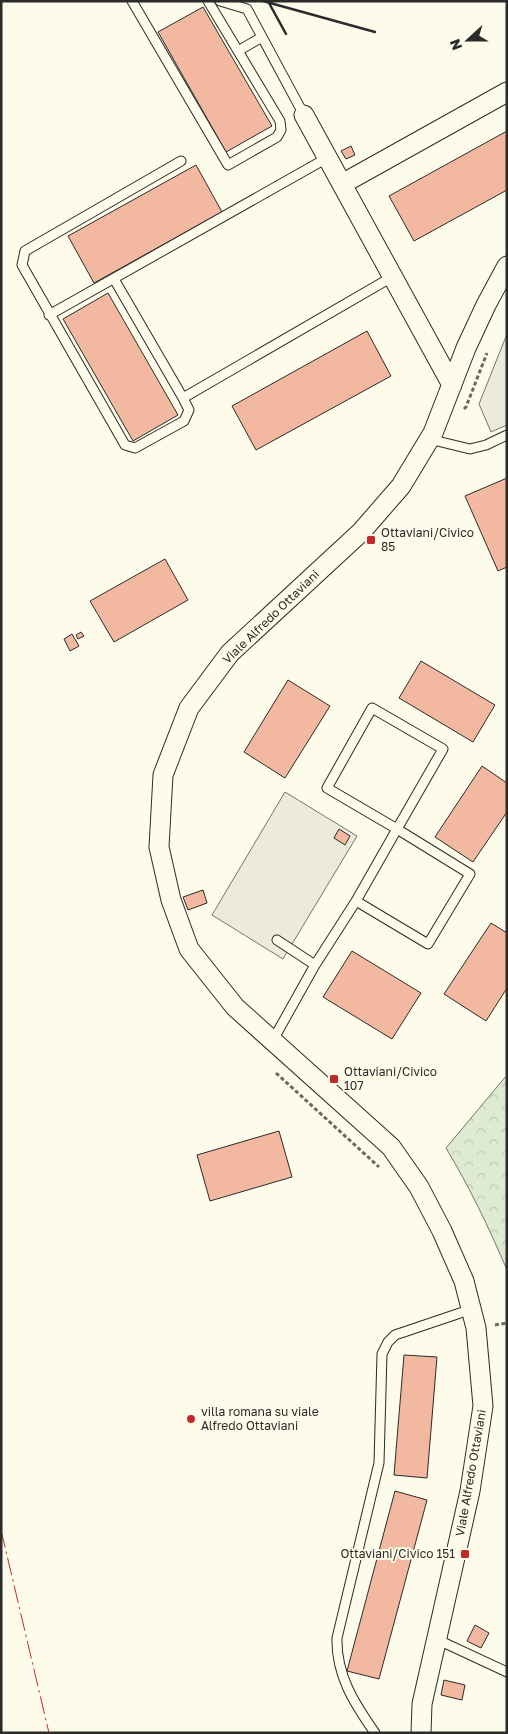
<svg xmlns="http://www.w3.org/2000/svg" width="508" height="1734" font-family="'Golos Text',sans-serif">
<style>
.park{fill:url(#park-crowns);stroke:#74746e}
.parking{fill:#eceadb;stroke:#74746e}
.building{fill:#f2b8a0;stroke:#2b2b2b}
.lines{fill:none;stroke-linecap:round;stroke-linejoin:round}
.service-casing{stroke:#2b2b2b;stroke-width:11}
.minor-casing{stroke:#2b2b2b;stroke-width:21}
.path{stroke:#6a6964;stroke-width:3;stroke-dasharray:4 2.5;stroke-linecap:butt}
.service{stroke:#fdfbea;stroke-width:9}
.minor{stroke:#fdfbea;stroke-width:19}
.wall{stroke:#2b2b2b;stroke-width:2.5}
.power{stroke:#c62828;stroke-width:1;stroke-dasharray:18 4 2.5 4;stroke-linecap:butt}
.poi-dot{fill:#c62828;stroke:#fdfbea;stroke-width:2}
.labels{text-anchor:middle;stroke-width:4;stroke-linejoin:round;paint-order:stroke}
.poi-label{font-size:12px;fill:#2b2b2b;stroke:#fdfbea;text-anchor:start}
.street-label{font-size:12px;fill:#2b2b2b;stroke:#fdfbea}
</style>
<defs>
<pattern id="park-crowns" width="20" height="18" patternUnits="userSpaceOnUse" patternTransform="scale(1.25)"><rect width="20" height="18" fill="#deebd1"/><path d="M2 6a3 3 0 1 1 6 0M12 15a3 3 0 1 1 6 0" fill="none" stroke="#bfcab4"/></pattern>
</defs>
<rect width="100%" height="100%" fill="#fdfbea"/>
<path class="park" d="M507 1075V1270C489 1228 470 1188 446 1148Z"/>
<path class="parking" d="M507 334V425L491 432 479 404Z
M285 792 357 836 283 959 212 915Z"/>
<path class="building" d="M203 7 272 126 226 152 158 32Z
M507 131V190L414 241 389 196Z
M351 146 355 155 346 159 341 151Z
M196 165 222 212 94 283 68 236Z
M108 293 178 415 133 441 63 319Z
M367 331 391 376 256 450 232 406Z
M507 478V567L498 571 465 496Z
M165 559 188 600 114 642 90 601Z
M81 632 84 636 78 639 76 635Z
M72 634 79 646 70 651 64 639Z
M421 661 495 705 473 742 399 698Z
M288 680 330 706 285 778 244 752Z
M482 766 507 783V812L473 862 435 837Z
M339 829 350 836 345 845 334 838Z
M203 890 207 903 188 910 183 897Z
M491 923 507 933V988L486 1021 444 994Z
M352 951 421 993 392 1039 323 997Z
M279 1131 292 1177 210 1201 197 1155Z
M404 1355 437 1357 427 1478 394 1475Z
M395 1491 427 1500 379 1679 347 1671Z
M475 1625 489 1633 481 1648 467 1641Z
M444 1680 465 1685 462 1700 441 1695Z"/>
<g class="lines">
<g class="service-casing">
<path id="service" d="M132 1 228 165 277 137 281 130 280 121 208 1
M220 1 247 9 304 115
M238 51 262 37
M181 161 25 251 22 265 125 445 135 448 184 421 189 410 183 398
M114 279 183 398 392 277
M49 315 327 158
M429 439 470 449 486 445 507 435
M372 708 443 749 397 829 327 788Z
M397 829 470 874 428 944 356 901Z
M315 965 356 901
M273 1040 315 965 277 940
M436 1639 507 1672
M375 1733C354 1703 336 1675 337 1638L379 1463 382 1354 388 1342 395 1335 472 1309"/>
</g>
<g class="minor-casing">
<path id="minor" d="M304 115 452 385
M342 184 507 92
M421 1733 422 1704 470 1491 483 1406 476 1328 464 1281 442 1231 419 1187 391 1147 235 1007 189 949 171 900 159 847 163 775 189 708 230 653 361 532 401 486 433 433 466 348 486 305 507 266"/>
</g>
<path class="path" d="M464 409 466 407 487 353
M276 1073 379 1167
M495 1325 507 1323"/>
<use href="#service" class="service"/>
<use href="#minor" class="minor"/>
<path class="wall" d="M263 1 375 32
M269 3 286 34"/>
<path class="power" d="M1 1530 49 1733"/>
</g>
<g class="poi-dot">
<rect x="366" y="535" width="10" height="10" rx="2.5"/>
<rect x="329" y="1074" width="10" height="10" rx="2.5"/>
<circle cx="191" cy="1419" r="5"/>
<rect x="460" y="1549" width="10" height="10" rx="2.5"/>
</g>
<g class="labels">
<g class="poi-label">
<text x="381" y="537">Ottaviani/Civico<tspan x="381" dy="14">85</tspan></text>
<text x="344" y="1076">Ottaviani/Civico<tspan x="344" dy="14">107</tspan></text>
<text x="201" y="1416">villa romana su viale<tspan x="201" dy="14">Alfredo Ottaviani</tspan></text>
<text x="455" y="1558" text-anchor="end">Ottaviani/Civico 151</text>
</g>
<g class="street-label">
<text transform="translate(271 617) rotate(-44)" y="4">Viale Alfredo Ottaviani</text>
<text transform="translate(471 1473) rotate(-80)" y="4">Viale Alfredo Ottaviani</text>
</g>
</g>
<rect width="508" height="1734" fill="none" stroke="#2b2b2b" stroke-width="5"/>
<g transform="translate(468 40) rotate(249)" stroke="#fdfbea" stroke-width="4" paint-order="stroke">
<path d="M0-4L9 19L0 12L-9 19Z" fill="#2b2b2b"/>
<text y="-8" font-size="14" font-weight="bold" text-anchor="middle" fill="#2b2b2b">N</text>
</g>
</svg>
